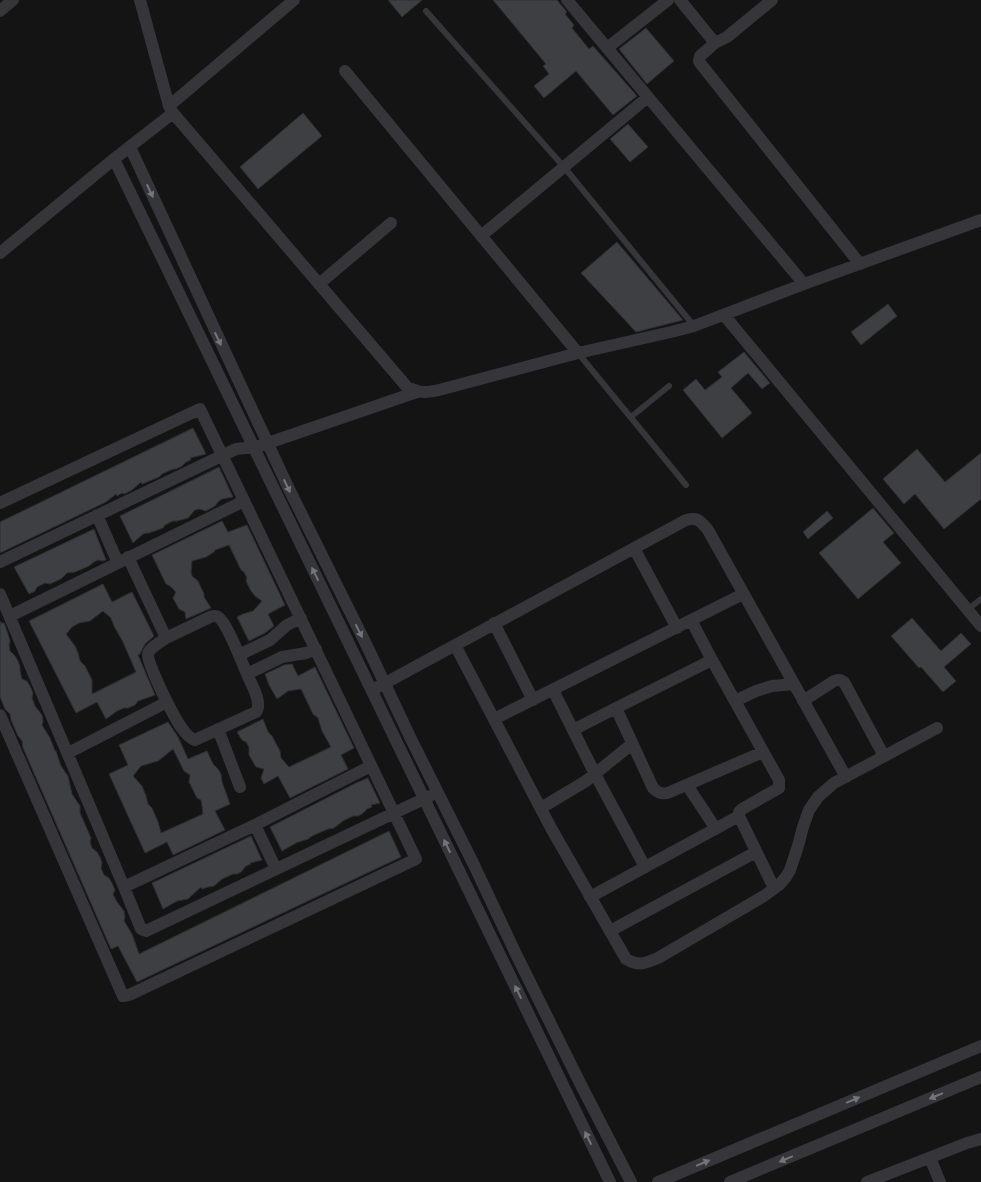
<svg xmlns="http://www.w3.org/2000/svg" width="981" height="1182" font-family="Figtree,sans-serif">
<style>
.building{fill:#3e3f42;stroke:#2e2e31;fill-rule:evenodd}
.lines{fill:none;stroke-linecap:round;stroke-linejoin:round}
.service{stroke:#35353a;stroke-width:6}
.minor{stroke:#35353a;stroke-width:12}
.oneway{fill:#73757e}
</style>
<rect width="100%" height="100%" fill="#141415"/>
<path class="building" d="M388 0H422L402 17Z
M493 0H557L567 12 565 14 574 25 572 28 589 49 593 46 637 96 613 115 576 71 544 98 534 86 549 74 543 66 546 64Z
M646 28 674 61 647 84 619 49Z
M303 113 322 136 258 189 240 167Z
M628 124 648 147 630 162 610 139Z
M617 242 683 320 636 332 581 273Z
M888 304 897 316 861 345 851 332Z
M744 352 770 383 762 389 748 373 731 388 752 413 722 438 683 390 696 379 705 390 722 377 718 372Z
M193 428 206 454 190 458 191 460 186 462 182 466 176 469H173L162 474 159 477 142 484 141 482 132 490 124 494 122 493 117 496 116 494 106 502 0 553V522Z
M917 449 945 482 981 453V499L944 529 915 494 904 504 883 479Z
M219 467 233 497 222 499 218 502 215 506 206 511 199 509 195 510 188 518 177 521H173L165 525 163 528 149 533H147L143 534 133 543 120 516Z
M873 508 894 533 883 542 901 563 858 599 819 553Z
M827 511 833 518 808 539 803 532Z
M222 521 228 532 247 525 285 605 268 614 274 626 265 633 249 641 237 617 243 614 253 611 262 601 255 596 251 591 246 581 247 578 244 572 241 570 229 545 215 550 214 552 206 557 192 561 191 572 192 576 198 581 204 594V597L211 608 186 619 185 612 179 609 173 598 176 592 170 586 166 584 152 555Z
M94 529 106 560 103 561 98 560 94 562 89 566 75 572 67 573 61 579 50 584 45 583 37 587 35 591 29 594 14 567Z
M103 584 112 602 132 592 154 636 145 644 140 654 138 655 155 695 138 701 135 705 128 708H124L117 711 106 719 97 702 76 713 29 621ZM103 611 111 618 114 626 123 642 136 672 92 694V680L85 666 80 661 78 653 75 646 66 634 72 627 79 623 90 621Z
M912 618 941 651 961 633 971 644 944 667 956 681 943 692 921 667 919 668 891 636Z
M0 621 1 623H4L7 631 10 641 9 645 10 651 15 656 18 661 20 667V671L22 679 27 681 30 686 33 693 32 698 35 706 42 715 43 721 42 725 50 738 55 751H56L61 766 68 776 72 794 80 806V813L91 838 90 842 92 848 97 852 100 857 102 863 101 868 104 875 109 878 112 883 115 890 113 894 117 902 124 911 125 917 124 921 132 934 139 954 389 831 401 857 137 982 118 946 111 949 23 748 22 741 18 736 11 720 10 714 5 709 0 697Z
M292 664 298 676 315 667 354 748 341 755 348 769 290 798 278 776 264 784 261 778 264 769 256 767 249 755V747L246 742 242 740 237 732 263 719 268 732 272 736 280 751 281 758 289 767 331 747 322 731 318 718 313 714 301 689 288 691 277 699 269 685 265 674 284 665Z
M168 722 178 737 188 759 207 751 213 764 218 769 221 774 222 782 230 804 215 811 225 830 173 855 167 842 145 853 109 774 128 765 119 745ZM173 749 184 771 190 775 189 782 197 798 201 800 202 806 203 814 161 833 158 822 152 808 148 804 146 796 142 786 133 776 141 766 158 761Z
M368 778 380 803 371 805 372 807 367 809 362 814 358 816H353L343 821 334 828 328 829 312 836 308 839 296 843 282 851 270 827 356 783Z
M251 836 262 860 250 863 251 864 246 866 241 872 237 874H233L222 879 214 886 208 887 202 889 201 887 188 899 177 901 163 909 152 883Z"/>
<g class="lines">
<path class="service" d="M426 11 564 167 694 326
M578 353 686 485
M631 417 669 386
M967 610 981 599"/>
<path class="minor" d="M140 0 169 106 173 113 407 387C420 393 425 393 439 390L578 353 671 332 694 326 804 284 981 220
M567 0 804 284
M680 0 715 43 700 56 699 61 700 63 860 264
M0 11 13 0
M715 43 727 37 772 0
M607 48 668 0
M345 71 578 353
M169 106 294 0
M130 147 288 487 366 644 411 739 474 865 515 952 580 1083 631 1182
M114 159 610 1182
M481 236 648 97
M0 253 114 159 173 113
M319 284 391 223
M724 315 981 626
M0 503 200 409 416 859 129 995 123 996 0 715
M97 515 118 563
M634 548 677 628
M128 557 166 638 210 617C213 616 215 615 218 617 227 622 242 663 247 674
M0 562 236 449 254 447 268 443 417 392
M0 594 124 887 141 929 146 931 430 796
M10 616 244 501
M691 620 712 660 779 780V788L742 809 739 812V816L774 888
M494 623 533 700
M166 638C161 642 150 647 148 654 147 661 163 694 167 702
M455 645 551 828 626 959C640 967 645 963 658 958L764 896 779 885 786 877 790 870 798 846 803 827 809 810 818 797 834 783 937 728
M239 655 270 640 287 625 301 618
M378 687 686 520C699 517 700 521 708 530L846 777
M553 690 595 774 645 867
M735 701 756 691 772 686 794 684
M803 701 834 681C838 679 840 680 844 682L884 756
M616 708 712 660
M494 719 743 594
M218 729 240 787
M573 730 616 708 653 788C658 793 663 795 670 792L763 752
M68 753 167 702C173 713 183 736 195 740L256 712C263 702 251 684 247 674L282 657 306 653 316 649
M687 785 716 829
M541 808 586 781 632 744
M255 825 276 869
M124 887 255 825 371 766
M590 897 739 816
M610 931 756 852
M930 1158 940 1182
M658 1182 981 1046
M730 1182 981 1077
M867 1182 967 1143 981 1139"/>
</g>
<defs><path id="oneway-solid" d="M-6-.8H1V-3.2L6.5 0L1 3.2V.8H-6Z" transform="scale(1.25)"/></defs>
<g class="oneway">
<use href="#oneway-solid" transform="translate(150 191) rotate(65)"/>
<use href="#oneway-solid" transform="translate(218 339) rotate(65)"/>
<use href="#oneway-solid" transform="translate(287 486) rotate(65)"/>
<use href="#oneway-solid" transform="translate(315 574) rotate(-116)"/>
<use href="#oneway-solid" transform="translate(359 631) rotate(63)"/>
<use href="#oneway-solid" transform="translate(447 846) rotate(-116)"/>
<use href="#oneway-solid" transform="translate(518 992) rotate(-116)"/>
<use href="#oneway-solid" transform="translate(936 1096) rotate(157)"/>
<use href="#oneway-solid" transform="translate(853 1100) rotate(-23)"/>
<use href="#oneway-solid" transform="translate(588 1138) rotate(-116)"/>
<use href="#oneway-solid" transform="translate(786 1159) rotate(157)"/>
<use href="#oneway-solid" transform="translate(703 1163) rotate(-23)"/>
</g>
</svg>
